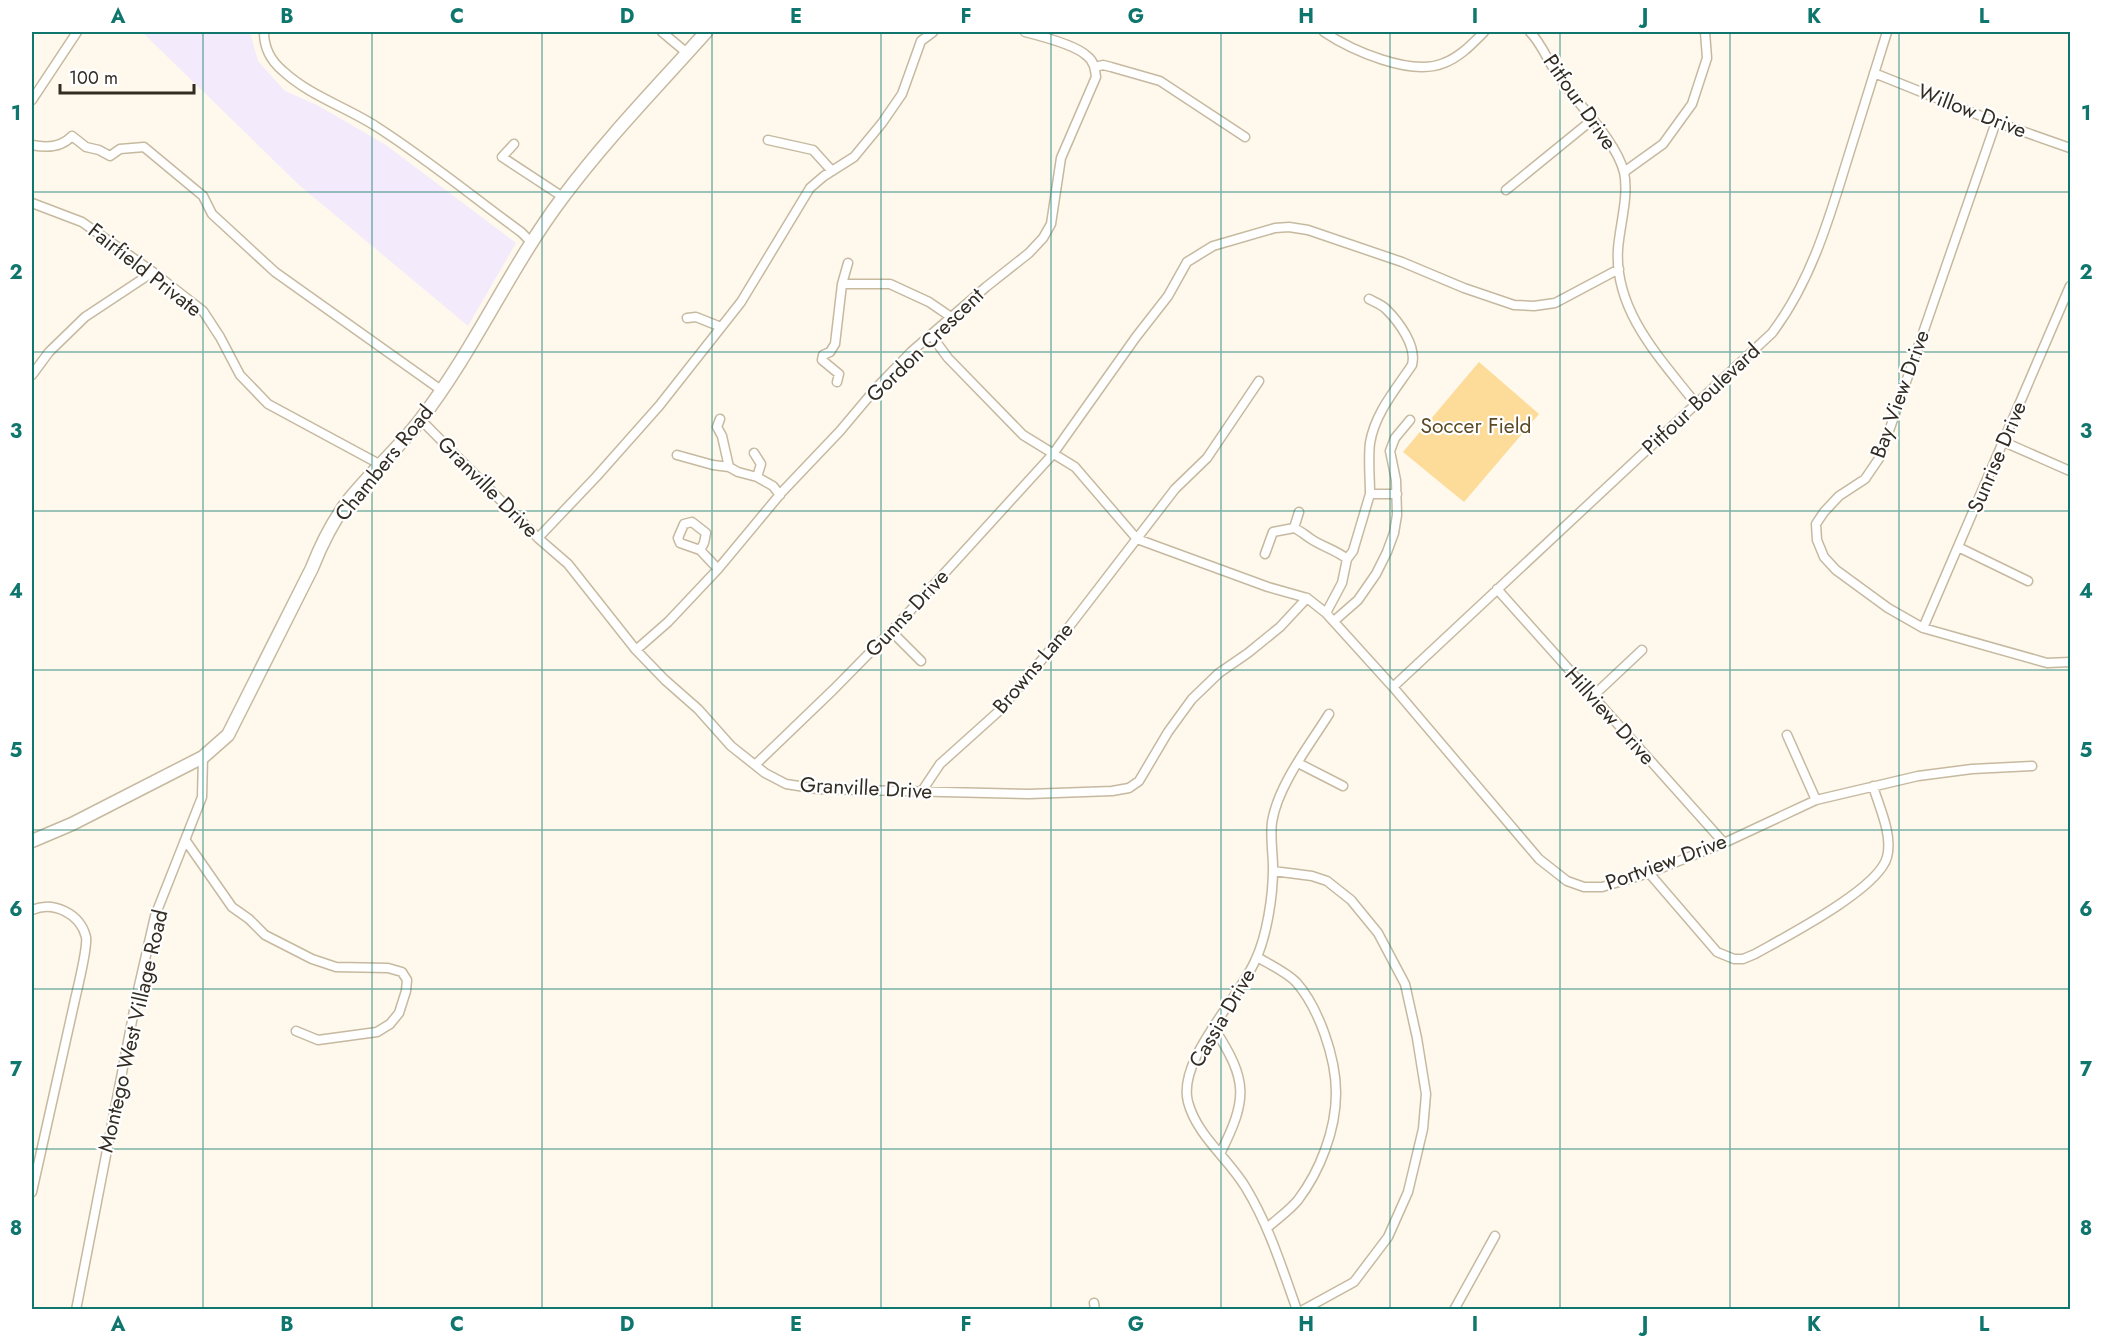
<svg xmlns="http://www.w3.org/2000/svg" width="2102" height="1341" font-family="Jost,sans-serif">
<style>
.education{fill:#f3ebfc}
.green{fill:#fcdc98}
.lines{fill:none;stroke-linecap:round;stroke-linejoin:round}
.street-casing{stroke:#c6b99f;stroke-width:11}
.secondary-casing{stroke:#c6b99f;stroke-width:15}
.street{stroke:#fff;stroke-width:8}
.secondary{stroke:#fff;stroke-width:12}
.grid{fill:none;stroke:#0f766e;stroke-width:1.5;stroke-opacity:0.55}
.labels{text-anchor:middle;stroke-width:4.5;stroke-linejoin:round;paint-order:stroke}
.street-label{font-size:21px;fill:#322c22;stroke:#fff}
.park-label{font-size:21px;fill:#5b4a24;stroke:#fff}
.neatline{fill:none;stroke:#0f766e;stroke-width:2}
.grid-label{font-size:20px;text-anchor:middle;font-weight:bold;fill:#0f766e}
</style>
<rect width="100%" height="100%" fill="#fef8ed"/>
<path class="education" d="M142 32H250L258 61 285 91 317 105 386 145 516 243 468 326 299 185Z"/>
<path class="green" d="M1479 362 1539 414 1464 502 1403 452Z"/>
<g class="lines">
<g class="street-casing">
<path id="street" d="M264 32C264 47 271 61 283 71 310 96 346 107 377 127 427 159 473 197 521 232L532 243
M662 32 687 53
M1324 32C1351 50 1411 77 1444 63 1460 57 1472 44 1484 32
M1530 32C1542 44 1547 60 1557 74 1576 103 1615 138 1624 172 1629 196 1620 224 1618 249 1614 311 1660 358 1696 404
M1095 67 1103 65 1111 67 1160 81 1245 137
M1874 73 1996 122 2070 148
M32 100 77 32
M1996 122 1880 457 1865 479 1839 496 1824 512 1816 524 1817 540 1824 557 1836 570 1888 608 1923 628 2047 663 2070 662
M768 140 813 150 832 171
M514 144 502 157 563 197
M32 145C46 148 61 148 72 136L86 147 99 150 110 156 120 149 144 147 203 196 212 214 275 272 441 390
M1624 172 1663 144 1692 104 1707 58 1705 32
M1506 190 1592 120
M32 203 82 222 153 272 203 311 220 337 240 375 268 404 381 465
M842 284 848 263
M1369 299C1374 302 1381 304 1386 309 1399 322 1417 346 1412 365 1396 389 1375 413 1370 443 1368 459 1370 478 1370 494H1397
M687 318 696 317 721 327
M931 335 948 358 1023 435 1075 467 1137 539 1268 587 1307 598 1326 613 1393 687 1539 859 1567 881 1584 887H1602L1649 873 1724 843 1816 800 1918 776 1972 769 2032 766
M32 375 49 352 85 317 153 272
M837 382 839 374 822 360 823 355 830 352 835 344 842 284H890L929 302 951 317
M720 419 717 427 722 436 729 467 738 472 757 477
M421 420 538 538 568 564 636 650 665 680 698 709 731 746 765 773 786 784 818 789 1029 794 1112 791 1129 788 1139 781 1168 732 1192 699 1219 673 1248 653 1280 627 1307 598
M2004 442 2070 471
M754 453 761 464 757 477 773 486 780 495
M677 455 713 465 729 467
M1299 512 1294 528C1301 531 1305 535 1311 539 1323 547 1336 550 1347 559
M538 538 596 477 659 406 741 302 810 188 824 176 854 157 882 123 902 94 921 41 933 32
M1958 547 2028 581
M700 550 680 543 678 538 684 524 692 522 706 533 704 543 700 550 718 569
M1265 554 1273 532 1294 528
M1497 589 1724 843
M1326 613 1342 583 1347 559 1353 551 1370 494
M1334 621 1358 600 1376 574 1387 552 1394 533 1397 515 1396 480 1390 451 1395 438 1410 420
M1923 628 2070 286
M891 631 921 661
M636 650 668 622 718 569 782 492 840 431 877 387 911 352 986 287 1029 253 1043 238 1051 224 1061 158 1096 77C1095 69 1094 61 1087 56 1076 45 1041 36 1025 32
M1393 687 1772 333C1809 284 1827 226 1845 167 1859 122 1873 77 1887 32
M1592 697 1642 650
M1787 735 1816 800
M1298 763 1343 786
M755 765 833 690 899 623 1053 454 1136 337 1168 296 1187 262 1213 246 1275 228 1289 227 1308 230 1402 262 1464 288 1514 305 1534 306 1555 303 1619 269
M922 791 940 764 999 711 1065 632 1175 489 1207 458 1259 381
M186 841 232 907 249 919 265 935 312 959 336 967 388 968 402 972 407 980 406 991 399 1013 390 1024 377 1032 318 1040 296 1031
M1273 871 1312 876 1327 881 1351 900 1378 933 1405 984 1417 1038 1426 1094 1423 1129 1408 1192 1388 1237 1354 1282 1303 1310
M1649 873 1717 952 1734 959H1743L1755 954C1785 937 1879 889 1887 857 1893 835 1879 807 1873 786
M32 910C53 901 80 913 86 937 88 948 77 990 74 1004 60 1067 46 1129 32 1192
M1257 957C1269 964 1286 972 1296 982 1319 1008 1336 1058 1336 1093 1336 1130 1320 1171 1298 1200 1290 1210 1277 1219 1267 1228
M1214 1028C1248 1081 1248 1098 1220 1154
M1094 1303 1095 1310
M76 1310 138 990 155 916 202 797 203 757
M1297 1310C1282 1268 1269 1226 1246 1188 1229 1159 1197 1136 1188 1102 1177 1060 1238 1000 1255 961 1267 936 1273 896 1273 868 1273 853 1270 837 1272 822 1278 785 1309 746 1329 714
M1454 1310 1495 1236"/>
</g>
<g class="secondary-casing">
<path id="secondary" d="M32 841 72 824 203 757 228 735 312 568C321 545 333 521 348 501 371 472 399 448 421 419 475 349 510 267 563 197 607 138 658 86 706 32"/>
</g>
<use href="#street" class="street"/>
<use href="#secondary" class="secondary"/>
</g>
<path class="grid" d="M203 32V1310M372 32V1310M542 32V1310M712 32V1310M881 32V1310M1051 32V1310M1221 32V1310M1390 32V1310M1560 32V1310M1730 32V1310M1899 32V1310M32 192H2070M32 352H2070M32 511H2070M32 670H2070M32 830H2070M32 989H2070M32 1149H2070"/>
<g class="labels">
<g class="street-label">
<text transform="translate(1580 102) rotate(55)" y="7">Pitfour Drive</text>
<text transform="translate(1972 111) rotate(21)" y="7">Willow Drive</text>
<text transform="translate(145 270) rotate(38)" y="7">Fairfield Private</text>
<text transform="translate(925 345) rotate(-44)" y="7">Gordon Crescent</text>
<text transform="translate(1900 394) rotate(-70)" y="7">Bay View Drive</text>
<text transform="translate(1701 399) rotate(-43)" y="7">Pitfour Boulevard</text>
<text transform="translate(1997 457) rotate(-67)" y="7">Sunrise Drive</text>
<text transform="translate(384 463) rotate(-51)" y="7">Chambers Road</text>
<text transform="translate(488 487) rotate(45)" y="7">Granville Drive</text>
<text transform="translate(907 613) rotate(-47)" y="7">Gunns Drive</text>
<text transform="translate(1033 668) rotate(-50)" y="7">Browns Lane</text>
<text transform="translate(1610 716) rotate(48)" y="7">Hillview Drive</text>
<text transform="translate(866 788) rotate(3)" y="7">Granville Drive</text>
<text transform="translate(1666 862) rotate(-20)" y="7">Portview Drive</text>
<text transform="translate(1222 1018) rotate(-60)" y="7">Cassia Drive</text>
<text transform="translate(133 1031) rotate(-77)" y="7">Montego West Village Road</text>
</g>
<g class="park-label">
<text x="1476" y="433">Soccer Field</text>
</g>
</g>
<rect width="2102" height="1341" fill="none" stroke="#ffffff" stroke-width="66"/>
<path d="M60 84v9h134v-9" fill="none" stroke="#322c22" stroke-width="3"/>
<text x="69" y="84" font-size="18" fill="#322c22" stroke="#ffffff" stroke-width="4.5" paint-order="stroke">100 m</text>
<rect x="33" y="33" width="2036" height="1275" class="neatline"/>
<g class="grid-label">
<text x="118" y="23">A</text>
<text x="287" y="23">B</text>
<text x="457" y="23">C</text>
<text x="627" y="23">D</text>
<text x="796" y="23">E</text>
<text x="966" y="23">F</text>
<text x="1136" y="23">G</text>
<text x="1306" y="23">H</text>
<text x="1475" y="23">I</text>
<text x="1645" y="23">J</text>
<text x="1814" y="23">K</text>
<text x="1984" y="23">L</text>
<text x="16" y="120">1</text>
<text x="2086" y="120">1</text>
<text x="16" y="279">2</text>
<text x="2086" y="279">2</text>
<text x="16" y="438">3</text>
<text x="2086" y="438">3</text>
<text x="16" y="598">4</text>
<text x="2086" y="598">4</text>
<text x="16" y="757">5</text>
<text x="2086" y="757">5</text>
<text x="16" y="916">6</text>
<text x="2086" y="916">6</text>
<text x="16" y="1076">7</text>
<text x="2086" y="1076">7</text>
<text x="16" y="1235">8</text>
<text x="2086" y="1235">8</text>
<text x="118" y="1331">A</text>
<text x="287" y="1331">B</text>
<text x="457" y="1331">C</text>
<text x="627" y="1331">D</text>
<text x="796" y="1331">E</text>
<text x="966" y="1331">F</text>
<text x="1136" y="1331">G</text>
<text x="1306" y="1331">H</text>
<text x="1475" y="1331">I</text>
<text x="1645" y="1331">J</text>
<text x="1814" y="1331">K</text>
<text x="1984" y="1331">L</text>
</g>
</svg>
